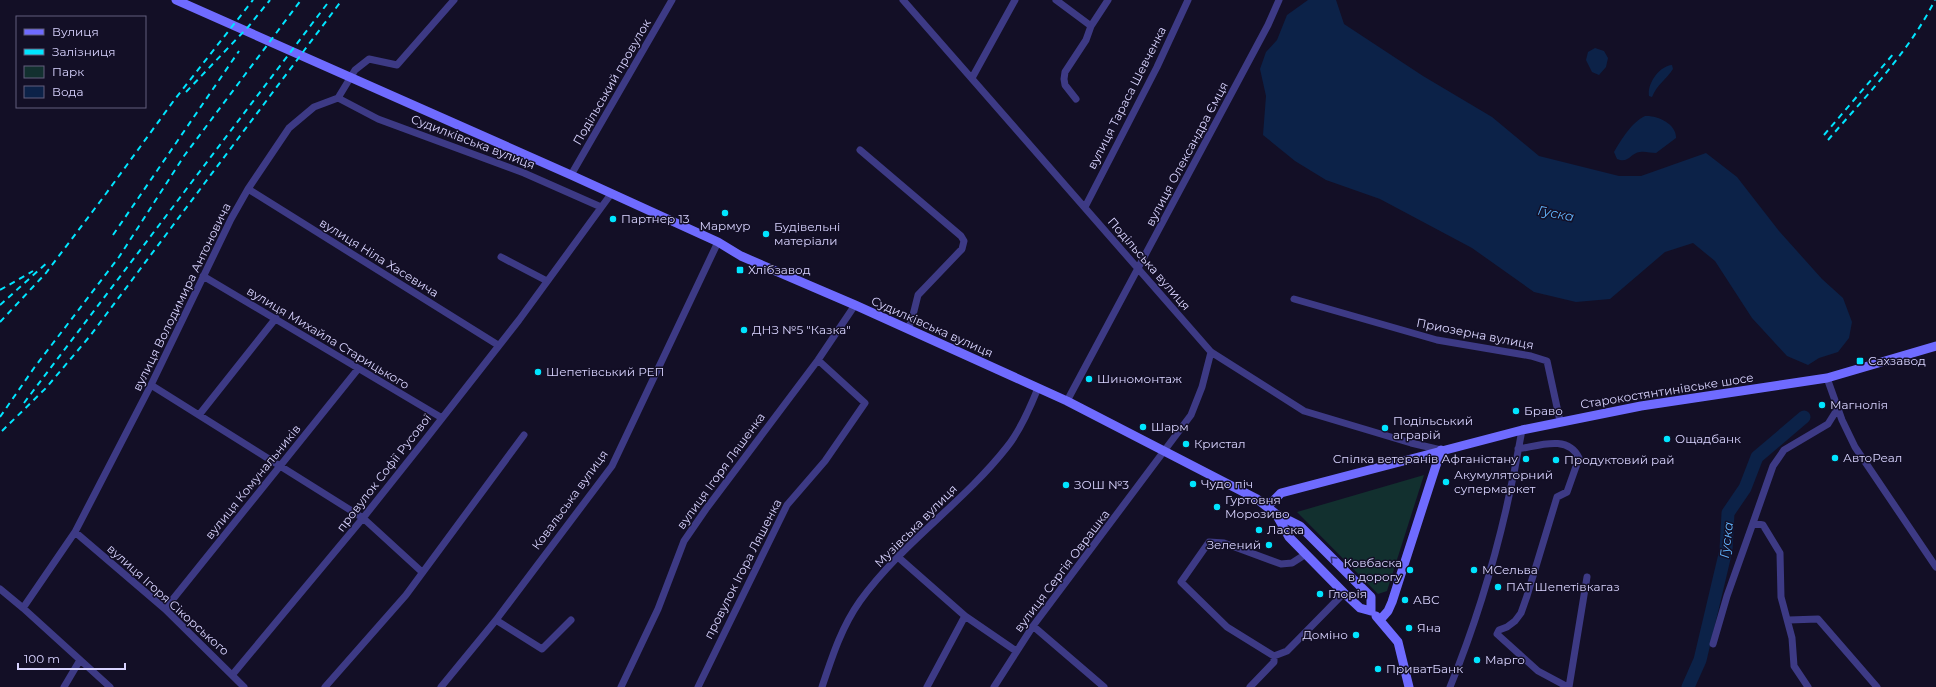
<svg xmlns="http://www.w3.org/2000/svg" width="1936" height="687" font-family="Montserrat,sans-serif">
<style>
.green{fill:#12302f}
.water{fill:#0c2248}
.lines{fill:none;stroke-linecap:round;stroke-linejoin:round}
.river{stroke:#0c2248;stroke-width:13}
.street{stroke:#3d3a85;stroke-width:7}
.secondary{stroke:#6f6bff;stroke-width:9}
.rail{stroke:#00e5ff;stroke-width:2;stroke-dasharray:6 5;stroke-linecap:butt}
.oneway{stroke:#38347d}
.poi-dot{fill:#00e5ff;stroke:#130f26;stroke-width:1.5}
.labels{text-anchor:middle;stroke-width:3;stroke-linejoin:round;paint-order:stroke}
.street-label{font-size:12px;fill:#d9d4ff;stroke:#130f26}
.poi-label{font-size:12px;fill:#d9d4ff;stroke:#130f26;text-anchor:start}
.water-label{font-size:13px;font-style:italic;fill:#62b6ff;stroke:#130f26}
</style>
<rect width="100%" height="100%" fill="#130f26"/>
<path class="green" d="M1424 475 1387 591 1378 594 1297 512Z"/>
<path class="water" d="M1308 0H1336L1344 24 1423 76 1492 117 1539 156 1619 176H1641L1706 153 1737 177 1779 231 1822 279 1843 298 1852 322 1849 338 1838 352 1819 358 1808 365 1787 356 1752 318 1715 261 1693 243 1665 252 1610 299 1576 302 1534 292 1472 248 1380 199 1326 180 1295 161 1263 135 1266 96 1260 69 1266 52 1277 40 1287 15Z
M1595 48 1604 51 1608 58 1606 67 1599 75 1592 72 1586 60 1588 52Z
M1672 65 1673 69C1666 80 1658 83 1652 97L1649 96C1647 84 1659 66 1672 65Z
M1645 116C1657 115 1677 124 1676 138L1656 153C1651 153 1645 151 1640 152 1630 153 1629 164 1617 159L1614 152C1621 140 1632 122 1645 116Z"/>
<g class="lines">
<path class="river" d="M1688 687 1700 660 1726 550 1728 513 1745 488 1757 457 1804 417"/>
<path class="street" d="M903 0 1211 352 1304 411 1411 443 1441 450
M1056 0 1091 26
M972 78 1015 0
M338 98 378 119 524 173 601 207
M338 98 355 70 369 59 397 65 454 0
M1076 99 1065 85 1064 79 1065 72 1086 40 1091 26 1108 0
M860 150 961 236 964 241 962 249 918 295 912 319 908 329
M571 175 672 0
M248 189 498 345
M1085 207 1157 67 1188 0
M501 257 547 281
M203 276 442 418
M1294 299 1437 340 1531 356 1547 361 1560 421
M1827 378 1842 420 1855 447 1936 567
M151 385 363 518 422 572
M1067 401 1268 25 1279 0
M199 415 276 318
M1518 449C1538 446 1568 434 1579 458L1567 492 1557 497 1527 596 1521 613 1515 621 1507 627 1499 630 1497 634 1538 671 1568 687
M75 532 165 609 244 687
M1306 554 1292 563 1281 564 1224 543 1209 542 1181 582 1227 627 1274 656 1287 651 1344 593
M898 557 965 616 1016 651
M0 589 23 608 110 687
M23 608 75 532 151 385 231 219 248 189 289 128 314 107 338 98
M165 609 358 369
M496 620 542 649 571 620
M1789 620 1818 619 1877 687
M1033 626 1104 687
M1713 644 1727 596 1753 523
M233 674 363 518 425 440 519 320 611 194
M64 687 80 660
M325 687 406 595 524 435
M441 687 496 620 612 466 718 242
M621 687 658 609 684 541 706 509 818 360 855 305
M698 687 787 505 825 461 865 403 818 360
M822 687C832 657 841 628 860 601 902 543 963 503 1007 447 1020 431 1030 408 1038 388
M927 687 965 616
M994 687 1033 626 1191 415 1202 387 1211 352
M1250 687 1274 662V656
M1450 687C1484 604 1507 518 1522 430
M1569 687 1587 577
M1808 687 1794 666 1792 638 1781 597 1780 553 1763 525 1753 523 1773 466 1784 450 1828 424 1838 408"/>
<path class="secondary" d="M176 0 571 175 718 242 741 256 855 305 1067 401 1257 499 1276 514 1300 526 1371 597V611
M1267 507 1281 493 1522 430 1641 406 1827 378 1936 346
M1276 514 1289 537 1344 593 1360 608 1371 611
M1376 616 1398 642 1409 687
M1380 620 1388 611 1392 602 1441 450"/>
<path class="rail" d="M186 92 248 27 270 0
M1824 135 1895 52
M1828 140C1866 96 1909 52 1935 0
M113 235 239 51
M0 290 33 271
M0 305 49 261
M0 322 46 273 105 195 175 99 253 0
M24 403 330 0
M0 417 34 368 119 257 184 156 301 0
M2 431 46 388 90 336 342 0"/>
</g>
<defs><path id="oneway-chevron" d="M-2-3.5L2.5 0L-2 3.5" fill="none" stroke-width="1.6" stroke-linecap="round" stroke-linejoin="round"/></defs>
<use class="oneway" href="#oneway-chevron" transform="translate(1333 559) rotate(-134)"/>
<g class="poi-dot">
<circle cx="725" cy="213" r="4"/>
<circle cx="613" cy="219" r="4"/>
<circle cx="766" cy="234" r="4"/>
<rect x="736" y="266" width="8" height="8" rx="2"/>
<circle cx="744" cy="330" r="4"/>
<rect x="1856" y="357" width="8" height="8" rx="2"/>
<circle cx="538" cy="372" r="4"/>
<circle cx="1089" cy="379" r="4"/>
<circle cx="1822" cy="405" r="4"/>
<circle cx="1516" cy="411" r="4"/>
<circle cx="1143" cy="427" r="4"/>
<circle cx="1385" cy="428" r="4"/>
<circle cx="1667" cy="439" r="4"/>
<circle cx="1186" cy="444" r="4"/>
<circle cx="1835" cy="458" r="4"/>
<circle cx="1526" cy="459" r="4"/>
<circle cx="1556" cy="460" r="4"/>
<circle cx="1446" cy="482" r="4"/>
<circle cx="1193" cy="484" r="4"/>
<circle cx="1066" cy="485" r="4"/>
<circle cx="1217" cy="507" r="4"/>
<circle cx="1259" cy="530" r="4"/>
<circle cx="1269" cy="545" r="4"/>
<circle cx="1410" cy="570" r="4"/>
<circle cx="1474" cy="570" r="4"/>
<circle cx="1498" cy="587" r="4"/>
<circle cx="1320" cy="594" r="4"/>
<circle cx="1405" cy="600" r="4"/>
<circle cx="1409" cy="628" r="4"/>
<circle cx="1356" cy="635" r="4"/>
<circle cx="1477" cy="660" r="4"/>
<circle cx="1378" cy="669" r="4"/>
</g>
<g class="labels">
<g class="street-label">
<text transform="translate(612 82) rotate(-60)" y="4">Подільський провулок</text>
<text transform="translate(1127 98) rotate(-63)" y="4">вулиця Тараса Шевченка</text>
<text transform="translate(473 142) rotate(21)" y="4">Судилківська вулиця</text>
<text transform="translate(1187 154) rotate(-62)" y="4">вулиця Олександра Ємця</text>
<text transform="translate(379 258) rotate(32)" y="4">вулиця Ніла Хасевича</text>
<text transform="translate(1149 264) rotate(49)" y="4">Подільська вулиця</text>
<text transform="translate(182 297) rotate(-64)" y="4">вулиця Володимира Антоновича</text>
<text transform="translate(932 327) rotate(24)" y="4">Судилківська вулиця</text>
<text transform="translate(1475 334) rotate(11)" y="4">Приозерна вулиця</text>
<text transform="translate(328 338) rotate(31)" y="4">вулиця Михайла Старицького</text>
<text transform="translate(1667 391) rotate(-9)" y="4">Старокостянтинівське шосе</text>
<text transform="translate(721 471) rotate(-54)" y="4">вулиця Ігоря Ляшенка</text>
<text transform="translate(384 473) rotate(-52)" y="4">провулок Софії Русової</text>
<text transform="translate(253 482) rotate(-51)" y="4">вулиця Комунальників</text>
<text transform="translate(570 500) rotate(-54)" y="4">Ковальська вулиця</text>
<text transform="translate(916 526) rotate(-45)" y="4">Музівська вулиця</text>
<text transform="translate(743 569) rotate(-63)" y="4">провулок Ігора Ляшенка</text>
<text transform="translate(1062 571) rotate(-53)" y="4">вулиця Сергія Оврашка</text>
<text transform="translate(168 600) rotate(42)" y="4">вулиця Ігоря Сікорського</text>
</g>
<g class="poi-label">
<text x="621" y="223">Партнер 13</text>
<text x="725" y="230" text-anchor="middle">Мармур</text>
<text x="774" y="231">Будівельні<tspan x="774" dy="14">матеріали</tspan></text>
<text x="748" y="274">Хлібзавод</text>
<text x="752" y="334">ДНЗ №5 "Казка"</text>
<text x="1868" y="365">Сахзавод</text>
<text x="546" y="376">Шепетівський РЕП</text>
<text x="1097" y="383">Шиномонтаж</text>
<text x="1830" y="409">Магнолія</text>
<text x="1524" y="415">Браво</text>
<text x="1393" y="425">Подільський<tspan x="1393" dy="14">аграрій</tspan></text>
<text x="1151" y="431">Шарм</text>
<text x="1675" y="443">Ощадбанк</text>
<text x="1194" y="448">Кристал</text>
<text x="1843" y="462">АвтоРеал</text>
<text x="1518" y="463" text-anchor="end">Спілка ветеранів Афганістану</text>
<text x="1564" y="464">Продуктовий рай</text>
<text x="1454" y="479">Акумуляторний<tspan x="1454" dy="14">супермаркет</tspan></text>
<text x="1201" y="488">Чудо піч</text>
<text x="1074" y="489">ЗОШ №3</text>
<text x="1225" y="504">Гуртовня<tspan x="1225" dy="14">Морозиво</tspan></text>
<text x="1267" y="534">Ласка</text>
<text x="1261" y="549" text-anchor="end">Зелений</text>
<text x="1402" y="567" text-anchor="end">Ковбаска<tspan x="1402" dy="14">в дорогу</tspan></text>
<text x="1482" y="574">МСельва</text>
<text x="1506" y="591">ПАТ Шепетівкагаз</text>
<text x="1328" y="598">Глорія</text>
<text x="1413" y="604">АВС</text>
<text x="1417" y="632">Яна</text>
<text x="1348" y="639" text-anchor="end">Доміно</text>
<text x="1485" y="664">Марго</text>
<text x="1386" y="673">ПриватБанк</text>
</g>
<g class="water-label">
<text transform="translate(1556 213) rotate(11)" y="5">Гуска</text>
<text transform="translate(1726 540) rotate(-83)" y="5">Гуска</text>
</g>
</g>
<rect x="16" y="16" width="130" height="92" fill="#130f26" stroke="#625e7d"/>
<rect x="24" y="29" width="20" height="6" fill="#6f6bff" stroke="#625e7d"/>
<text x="52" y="36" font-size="12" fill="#d9d4ff">Вулиця</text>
<rect x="24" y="49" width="20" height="6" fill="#00e5ff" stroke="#625e7d"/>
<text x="52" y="56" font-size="12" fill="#d9d4ff">Залізниця</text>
<rect x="24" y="66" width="20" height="12" fill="#12302f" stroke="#625e7d"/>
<text x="52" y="76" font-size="12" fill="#d9d4ff">Парк</text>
<rect x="24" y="86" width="20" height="12" fill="#0c2248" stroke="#625e7d"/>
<text x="52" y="96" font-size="12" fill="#d9d4ff">Вода</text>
<path d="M18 663v6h107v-6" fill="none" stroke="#d9d4ff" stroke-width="2"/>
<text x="24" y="663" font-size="12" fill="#d9d4ff" stroke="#130f26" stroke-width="3" paint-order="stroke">100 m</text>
</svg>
